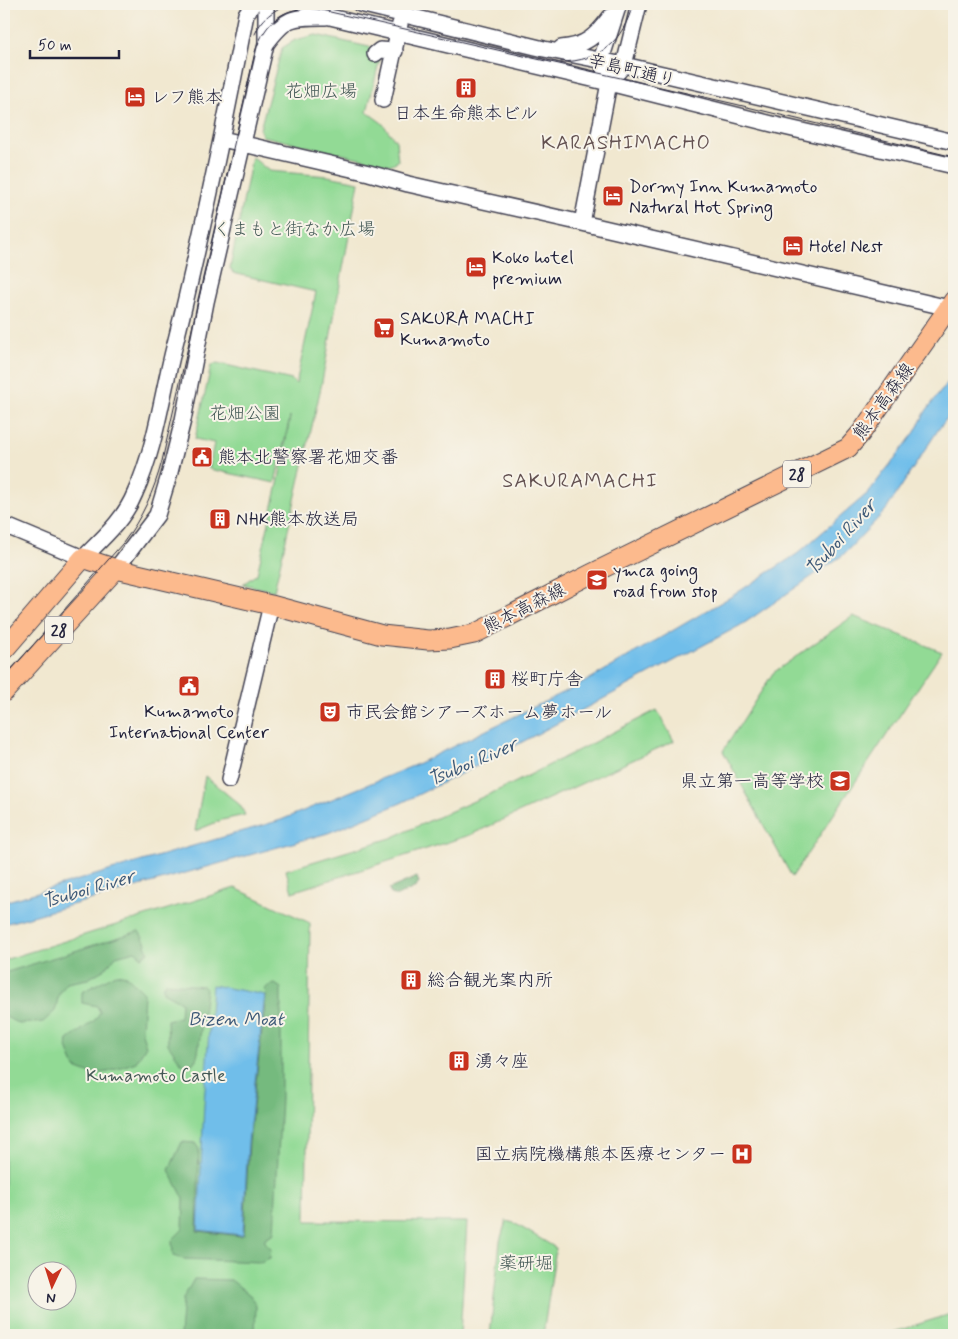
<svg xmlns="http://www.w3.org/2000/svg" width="958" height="1339" font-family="Mynerve,'Klee One',sans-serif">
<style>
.green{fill:#92da95;stroke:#5a7e68;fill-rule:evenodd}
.forest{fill:#75ba7e;stroke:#4c6e5c}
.water{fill:#70beea;stroke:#497092}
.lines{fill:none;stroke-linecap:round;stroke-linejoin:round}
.tertiary-casing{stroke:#414051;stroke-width:18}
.primary-casing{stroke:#414051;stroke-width:21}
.tertiary{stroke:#fff;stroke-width:15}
.primary{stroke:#fcba8d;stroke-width:19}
.tram{stroke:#22223b;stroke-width:1}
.labels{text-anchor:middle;stroke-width:4;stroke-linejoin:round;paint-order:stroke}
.shield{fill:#f7f3e8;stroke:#62616f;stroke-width:1}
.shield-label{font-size:16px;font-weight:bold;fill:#22223b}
.street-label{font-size:18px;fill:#22223b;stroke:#f7f3e8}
.park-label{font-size:18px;fill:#445956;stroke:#f7f3e8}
.poi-label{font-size:18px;fill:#22223b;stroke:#f7f3e8;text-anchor:start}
.water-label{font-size:19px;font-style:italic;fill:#3d5978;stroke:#f7f3e8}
.quarter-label{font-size:20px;letter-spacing:1px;fill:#635151;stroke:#f7f3e8}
</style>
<rect width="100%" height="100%" fill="#f7f3e8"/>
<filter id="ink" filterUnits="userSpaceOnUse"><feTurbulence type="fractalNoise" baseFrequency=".02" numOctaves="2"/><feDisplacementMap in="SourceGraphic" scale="10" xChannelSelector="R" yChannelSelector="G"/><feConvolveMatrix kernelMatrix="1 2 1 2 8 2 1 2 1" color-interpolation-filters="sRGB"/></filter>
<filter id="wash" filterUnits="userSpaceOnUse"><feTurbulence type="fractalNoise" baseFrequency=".0096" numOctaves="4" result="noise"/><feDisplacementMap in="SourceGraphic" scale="20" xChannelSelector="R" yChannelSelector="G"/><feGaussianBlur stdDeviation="1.12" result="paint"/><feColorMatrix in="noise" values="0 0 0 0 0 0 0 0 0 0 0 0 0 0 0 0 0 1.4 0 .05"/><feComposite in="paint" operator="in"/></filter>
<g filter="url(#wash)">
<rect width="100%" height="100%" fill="#f1e8d0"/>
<path class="green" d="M316 35 378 49 381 54 367 112 382 123 396 141 398 161 390 165 262 136 260 129 282 48 295 40Z
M252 157 269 171 328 176 359 182 321 387 274 591 243 584 257 574 278 484 290 417 275 483 209 469 214 443 195 439 211 366 217 363 292 380 296 384 316 292 233 273 230 268Z
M853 616 942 652 792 877 723 751 773 673Z
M657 710 674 741 470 835 292 892 286 870 391 838 514 783Z
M205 776 240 805 245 815 222 820 195 831Z
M235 888 310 923 306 1221 467 1222 460 1335H4V960ZM38 1272H68V1302H38Z
M506 1221 514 1223 556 1248 543 1335H490L500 1241Z
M954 1313V1335H884Z"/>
<path class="forest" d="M417 877 419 883 416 887 397 896 391 894 389 889Z
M139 931 146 943 145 946 149 952 142 957 135 951 116 956 105 969 88 979 67 983 59 994 55 1011 43 1022 19 1024 4 1016V973Z
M116 974 127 976 144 993 142 1033 146 1046 136 1062 108 1072 91 1074 75 1068 67 1047 68 1040 95 1020 100 1012 97 1006 82 1003V992Z
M166 983 203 986 206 989 198 1053 195 1062 190 1065 182 1064 168 1044 167 1020 180 1017 181 1002 163 992V985Z
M275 984 281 988V1098L274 1233 265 1238V1242L271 1248 270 1258 261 1262 183 1259 173 1256 172 1240 183 1229 184 1199 169 1170 182 1142 195 1143 199 1149 197 1231 241 1236 244 1234 249 1142 266 996 265 989 268 986Z
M194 1279 231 1280 251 1296 256 1306 255 1335H180L183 1299Z"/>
<path class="water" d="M954 374V409L938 430 886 510 843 555 743 624 483 763 401 803 328 833 4 924V902L281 820 415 765 583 683 732 596 797 554 868 493 915 432 926 411Z
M212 985 265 995 248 1143 243 1234 241 1235 198 1230 204 1105Z"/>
</g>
<g filter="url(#ink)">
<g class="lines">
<g class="tertiary-casing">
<path id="tertiary" d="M304 4 330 17 609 83 780 126 954 166
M360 4 544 49 624 65 954 142
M266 44C287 16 292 17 326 17
M561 48C586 46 596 36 610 17
M375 54 380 50 395 51
M618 72 624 65 639 4
M383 100 400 24
M222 139 369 173 408 184 582 223 949 308
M582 223 609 83 601 60 619 4
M4 525 83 558C103 538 124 520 135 493 156 447 162 393 175 344 202 235 225 124 246 14L253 4
M116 569 157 515 170 472 183 420 206 302 266 44V4
M229 780 271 605"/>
</g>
<g class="primary-casing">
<path id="primary" d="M4 650 83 558 116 569 271 605 382 635 428 640 450 639 474 634 591 574 848 448 861 433 954 300
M4 692 116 569"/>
</g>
<use href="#tertiary" class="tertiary"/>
<use href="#primary" class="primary"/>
<path class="tram" d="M255 34C261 19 274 9 289 4
M561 62C601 61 623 41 633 4
M4 678 123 543C142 518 154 491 162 461L255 52C265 22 284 5 317 9L735 104 954 157"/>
</g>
</g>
<defs>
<g id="building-square" transform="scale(1.125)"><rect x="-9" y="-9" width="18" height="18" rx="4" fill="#c8321e" stroke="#f7f3e8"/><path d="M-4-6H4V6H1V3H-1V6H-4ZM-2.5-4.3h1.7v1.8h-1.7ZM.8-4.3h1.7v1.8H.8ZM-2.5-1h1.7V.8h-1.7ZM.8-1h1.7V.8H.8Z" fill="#fff"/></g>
<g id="hotel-square" transform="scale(1.125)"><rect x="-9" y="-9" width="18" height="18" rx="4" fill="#c8321e" stroke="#f7f3e8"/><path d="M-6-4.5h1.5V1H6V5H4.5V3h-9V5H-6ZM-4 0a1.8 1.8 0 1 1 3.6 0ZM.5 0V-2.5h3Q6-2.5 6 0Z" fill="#fff"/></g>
<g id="supermarket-square" transform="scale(1.125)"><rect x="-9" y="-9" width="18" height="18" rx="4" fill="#c8321e" stroke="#f7f3e8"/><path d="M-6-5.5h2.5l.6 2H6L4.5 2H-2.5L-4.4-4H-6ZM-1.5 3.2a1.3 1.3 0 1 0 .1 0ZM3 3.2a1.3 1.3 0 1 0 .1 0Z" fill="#fff"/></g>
<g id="civic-square" transform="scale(1.125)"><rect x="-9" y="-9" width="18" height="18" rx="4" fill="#c8321e" stroke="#f7f3e8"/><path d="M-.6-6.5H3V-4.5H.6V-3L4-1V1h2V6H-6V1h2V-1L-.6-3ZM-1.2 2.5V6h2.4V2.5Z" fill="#fff"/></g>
<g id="university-square" transform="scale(1.125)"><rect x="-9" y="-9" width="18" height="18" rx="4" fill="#c8321e" stroke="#f7f3e8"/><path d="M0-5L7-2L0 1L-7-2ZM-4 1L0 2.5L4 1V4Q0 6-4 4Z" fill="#fff"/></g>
<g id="theatre-square" transform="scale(1.125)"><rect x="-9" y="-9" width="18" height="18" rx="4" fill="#c8321e" stroke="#f7f3e8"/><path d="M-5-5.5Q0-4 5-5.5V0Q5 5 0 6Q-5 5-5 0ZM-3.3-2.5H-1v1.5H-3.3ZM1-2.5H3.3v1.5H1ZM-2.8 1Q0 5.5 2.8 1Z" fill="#fff"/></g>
<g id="school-square" transform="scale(1.125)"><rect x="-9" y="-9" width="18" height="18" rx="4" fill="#c8321e" stroke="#f7f3e8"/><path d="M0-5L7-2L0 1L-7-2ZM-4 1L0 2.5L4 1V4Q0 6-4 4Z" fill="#fff"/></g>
<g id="hospital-square" transform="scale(1.125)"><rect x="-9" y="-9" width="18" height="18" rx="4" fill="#c8321e" stroke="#f7f3e8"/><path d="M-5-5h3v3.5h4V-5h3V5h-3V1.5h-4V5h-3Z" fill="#fff"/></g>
</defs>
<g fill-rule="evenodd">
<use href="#building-square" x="466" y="88"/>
<use href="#hotel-square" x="135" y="97"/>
<use href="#hotel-square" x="613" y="196"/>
<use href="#hotel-square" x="793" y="246"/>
<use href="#hotel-square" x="476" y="267"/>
<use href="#supermarket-square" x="384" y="328"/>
<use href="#civic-square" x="202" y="457"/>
<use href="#building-square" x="220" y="519"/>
<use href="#university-square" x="597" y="580"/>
<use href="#building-square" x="495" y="679"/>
<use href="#civic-square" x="189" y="686"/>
<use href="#theatre-square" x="330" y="712"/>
<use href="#school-square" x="840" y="781"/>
<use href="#building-square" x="411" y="980"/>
<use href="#building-square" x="459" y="1061"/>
<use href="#hospital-square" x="742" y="1154"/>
</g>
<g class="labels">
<g class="shield">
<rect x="783" y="460.5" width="28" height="27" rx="4"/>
<rect x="45" y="616.5" width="28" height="27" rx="4"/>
</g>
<g class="shield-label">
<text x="797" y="480">28</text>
<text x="59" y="636">28</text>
</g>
<g class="street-label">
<text transform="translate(632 70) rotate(14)" y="6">辛島町通り</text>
<text transform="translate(883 401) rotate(-54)" y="6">熊本高森線</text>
<text transform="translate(524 608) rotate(-27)" y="6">熊本高森線</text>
</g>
<g class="park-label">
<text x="321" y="97">花畑広場</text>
<text x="294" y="235">くまもと街なか広場</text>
<text x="245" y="419">花畑公園</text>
<text x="156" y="1081">Kumamoto Castle</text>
<text x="526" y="1269">薬研堀</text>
</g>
<g class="poi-label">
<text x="151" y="103">レフ熊本</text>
<text x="466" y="119" text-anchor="middle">日本生命熊本ビル</text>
<text x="629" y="192">Dormy Inn Kumamoto<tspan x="629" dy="21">Natural Hot Spring</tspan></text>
<text x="809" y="252">Hotel Nest</text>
<text x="492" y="263">Koko hotel<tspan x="492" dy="21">premium</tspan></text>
<text x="400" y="324">SAKURA MACHI<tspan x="400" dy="21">Kumamoto</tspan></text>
<text x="218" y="463">熊本北警察署花畑交番</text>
<text x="236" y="525">NHK熊本放送局</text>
<text x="613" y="576">ymca going<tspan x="613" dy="21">road from stop</tspan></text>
<text x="511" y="685">桜町庁舎</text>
<text x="189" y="717" text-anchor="middle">Kumamoto<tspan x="189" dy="21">International Center</tspan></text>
<text x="346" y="718">市民会館シアーズホーム夢ホール</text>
<text x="824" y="787" text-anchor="end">県立第一高等学校</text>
<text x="427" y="986">総合観光案内所</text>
<text x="475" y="1067">湧々座</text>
<text x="726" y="1160" text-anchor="end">国立病院機構熊本医療センター</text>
</g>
<g class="water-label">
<text transform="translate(840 537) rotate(-48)" y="7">Tsuboi River</text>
<text transform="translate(472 761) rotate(-23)" y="7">Tsuboi River</text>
<text transform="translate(88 888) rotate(-16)" y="7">Tsuboi River</text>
<text x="236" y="1025">Bizen Moat</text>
</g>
<g class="quarter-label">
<text x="626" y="149">KARASHIMACHO</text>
<text x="580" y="487">SAKURAMACHI</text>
</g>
</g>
<rect width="958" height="1339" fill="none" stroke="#f7f3e8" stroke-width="20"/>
<g transform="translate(52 1286) rotate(184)"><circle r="24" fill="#f7f3e8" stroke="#a29fa3"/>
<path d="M0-4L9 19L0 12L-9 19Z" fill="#c8321e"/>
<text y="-8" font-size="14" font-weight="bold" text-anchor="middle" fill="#22223b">N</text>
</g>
<path d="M30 50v8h89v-8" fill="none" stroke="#22223b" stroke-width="2.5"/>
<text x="38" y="50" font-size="15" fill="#22223b" stroke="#f7f3e8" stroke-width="4" paint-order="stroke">50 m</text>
</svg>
